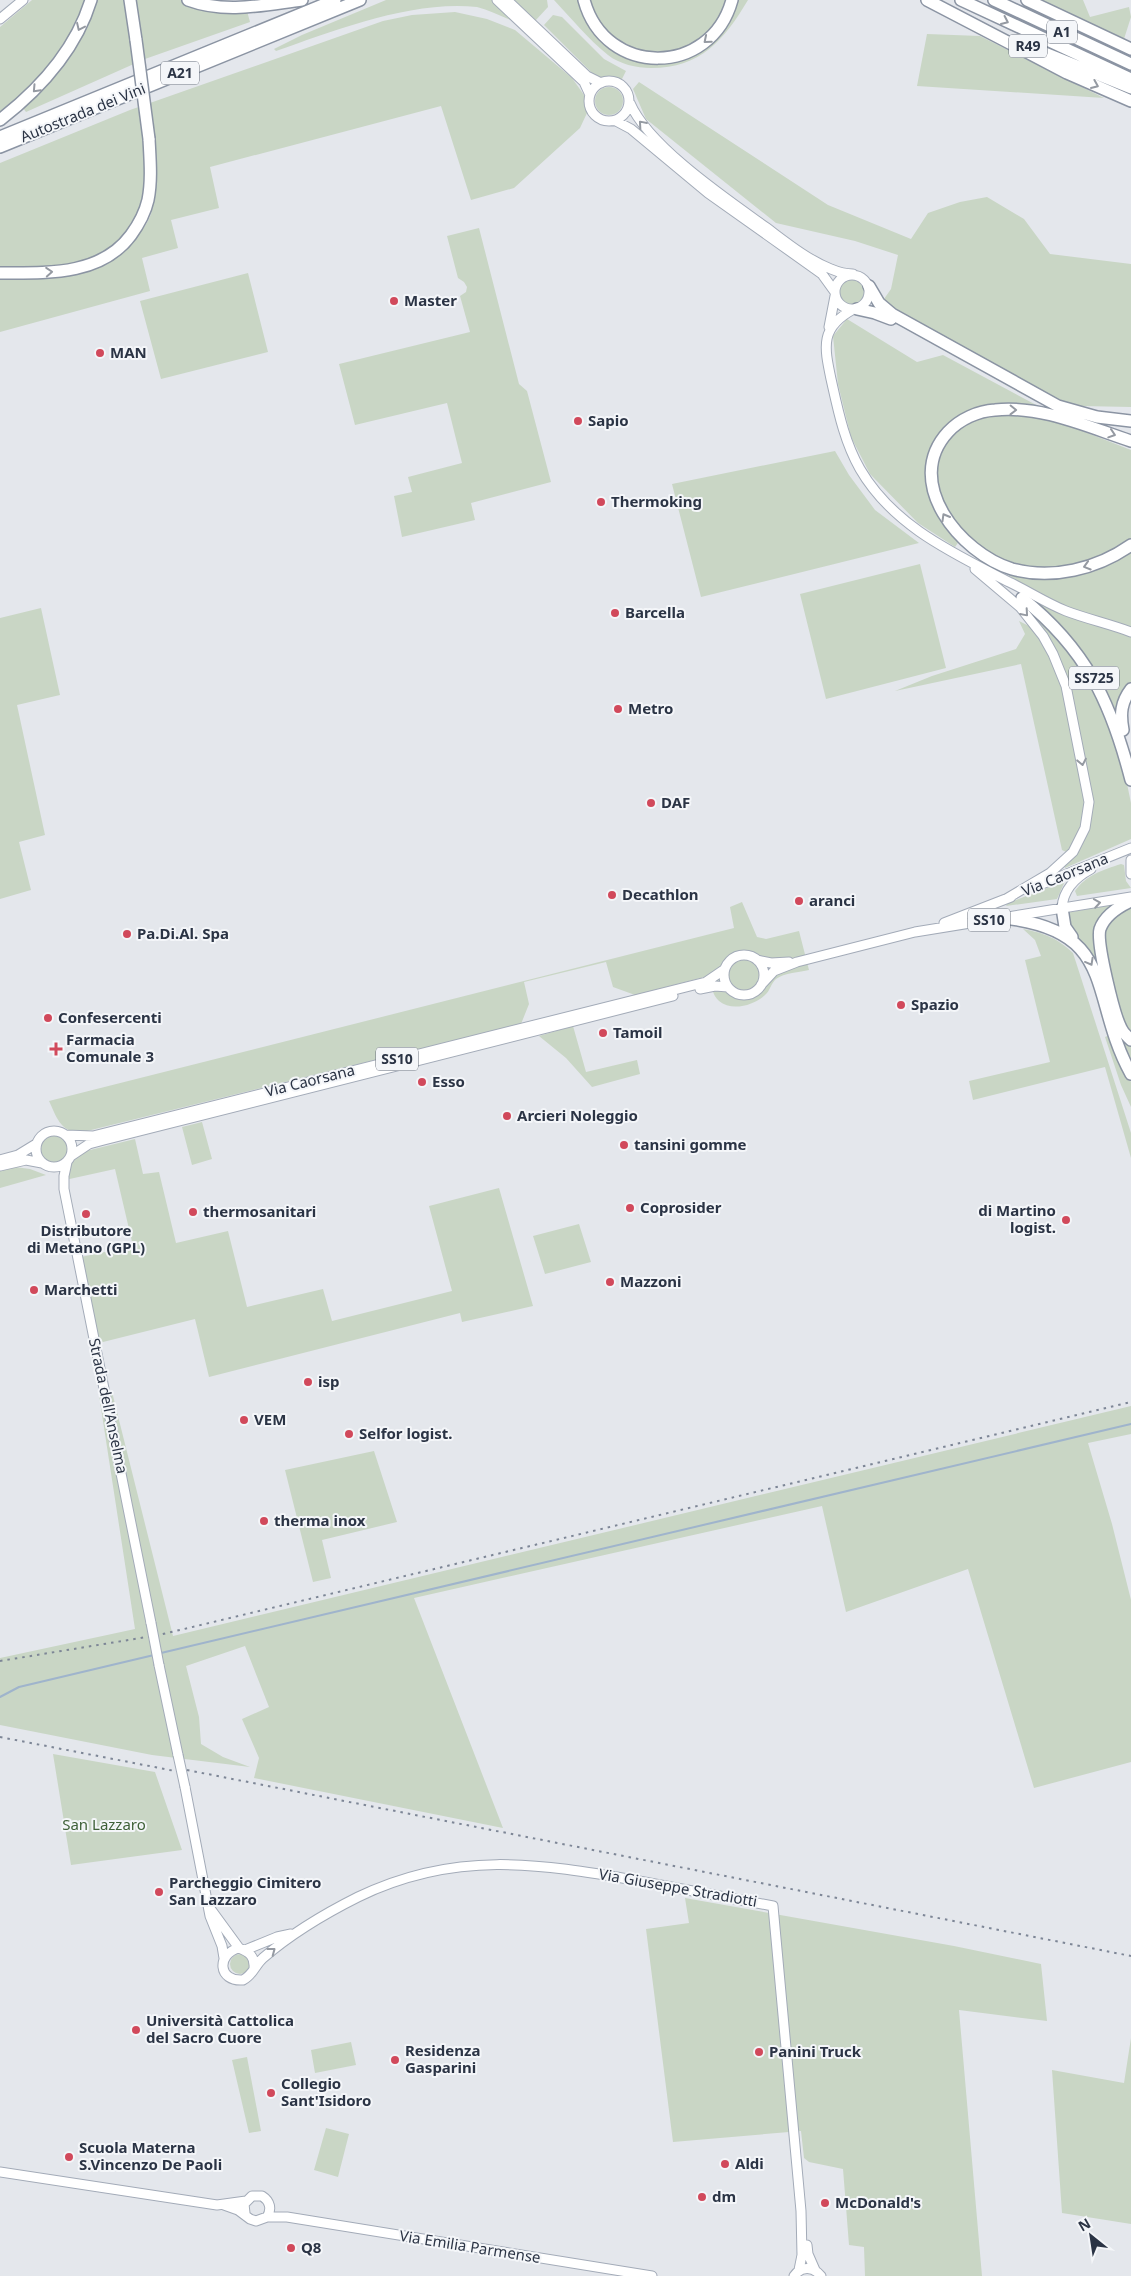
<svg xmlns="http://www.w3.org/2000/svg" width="1131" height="2276" font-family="'Noto Sans',sans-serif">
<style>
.green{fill:#c9d6c5}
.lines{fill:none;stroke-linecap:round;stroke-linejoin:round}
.stream{stroke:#9fb4cc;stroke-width:2}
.major-casing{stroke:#a3abb8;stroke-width:11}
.highway-casing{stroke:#8b94a3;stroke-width:14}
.major{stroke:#fff;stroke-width:9}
.highway{stroke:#fff;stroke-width:11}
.rail{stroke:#7d8696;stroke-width:2;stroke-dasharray:2.5 5;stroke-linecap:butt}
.major-bridge-casing{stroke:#a3abb8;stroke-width:11;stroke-linecap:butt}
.highway-bridge-casing{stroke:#8b94a3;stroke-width:14;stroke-linecap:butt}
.major-bridge{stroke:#fff;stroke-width:9}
.highway-bridge{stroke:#fff;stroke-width:11}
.oneway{stroke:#959aa2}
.poi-dot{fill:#d1495b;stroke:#f4f6f9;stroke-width:2}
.labels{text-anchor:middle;stroke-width:4;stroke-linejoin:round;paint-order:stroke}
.shield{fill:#f4f6f9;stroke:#676e7b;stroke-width:1}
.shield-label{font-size:14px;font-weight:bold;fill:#2b3445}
.street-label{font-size:15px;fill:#2b3445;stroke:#f4f6f9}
.poi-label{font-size:15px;font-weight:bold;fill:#2b3445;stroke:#f4f6f9;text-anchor:start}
.park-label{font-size:15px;fill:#3f6138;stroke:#f4f6f9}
</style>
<rect width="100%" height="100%" fill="#e4e7ec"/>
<path class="green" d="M32 0H85C69 47 38 83 0 114V27Z
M96 0H124L131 48 143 45 135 0H181L185 2 247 11 250 22 145 59 26 112 23 108C62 71 74 47 96 0Z
M386 0H494L515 20 513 21C501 16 489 10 477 7 412 0 336 30 276 51L274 49 302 35Z
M513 0H547L548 7 535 21Z
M554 0H580L589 23 625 54 693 53 734 0H748C724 40 701 68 651 68 637 68 619 64 608 55 588 39 571 18 554 0Z
M588 0H729C723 10 718 26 709 34 683 60 624 60 601 28 596 20 592 9 588 0Z
M1041 0H1083L1090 17 1129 7 1131 17 1124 39Z
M455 12 487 19 515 30 572 78 584 95 587 113 580 128 514 188 471 200 441 106 210 167 219 208 171 220 178 248 142 258 150 291 0 332V278C50 276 104 281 137 237 143 229 150 220 152 210 157 186 156 161 155 137L144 138 147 187 140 216 115 247 76 265 0 269V163L130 110 383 21 412 15Z
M553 15 562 17 604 59 626 71 622 79 612 80 594 75 544 25Z
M927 34 980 36 1104 98 917 86Z
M639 82 828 205 911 239 928 213 960 202 987 197 1024 219 1050 254 1131 264V407L1081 406 1062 402 890 306 884 299 891 289 898 255 855 241 776 223 646 119 633 89Z
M595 101a14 14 0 1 1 28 0a14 14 0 1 1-28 0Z
M479 228 519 384 527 391 551 482 471 503 475 520 402 537 394 496 412 492 408 477 462 463 447 403 355 425 339 364 470 332 460 296 466 292 467 287 464 282 458 278 447 236Z
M248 273 268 352 161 379 140 301Z
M839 292a13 13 0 1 1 26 0a13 13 0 1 1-26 0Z
M847 319 917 362 943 355 1040 407 968 413 929 471 960 540 955 547 918 523 870 474 851 437 838 384 833 336Z
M1017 412 1057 421 1131 450V541L1095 561 1048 570 1007 564 965 537 938 496 936 463 947 436 975 416Z
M835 451 849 475 875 510 919 543 701 597 672 484Z
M1131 549V628L1066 607 1037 594 993 565 1032 576Z
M920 564 946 668 826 699 800 594Z
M1035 601 1059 612 1131 635V684L1118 708 1115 709C1097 667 1069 632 1035 601Z
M1025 605 1055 634 1090 682 1121 755 1131 803V839L1065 868 1064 866 1074 857 1082 846 1090 823 1071 694 1024 607Z
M41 608 60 695 17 705 45 835 19 842 31 890 0 899V618Z
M1019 621 1033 628 1040 636 1062 681 1086 802 1082 828 1068 853 1062 850 1021 664 895 691 932 676 1016 649 1025 634Z
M1121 864 1124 865 1126 881 1131 888 1077 896 1075 891C1086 875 1103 870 1121 864Z
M1065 881 1057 899 1006 906 1008 903Z
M742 902 757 937 766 939 799 931 809 970C800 972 784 973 776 979 771 983 770 991 765 995 754 1005 732 1012 719 1001 712 995 711 984 708 976L635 995 613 987 606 962 524 982 529 1004 521 1024 79 1133C60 1131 56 1116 49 1101L734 928 730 907Z
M1115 904 1096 940 1131 1043V1067L1088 951 1070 929 1066 913Z
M1131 906V1035L1125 1029C1118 1006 1093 944 1106 924 1111 917 1124 911 1131 906Z
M1023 929C1044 933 1057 938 1073 953L1131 1133V1158L1105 1067 973 1100 969 1081 1050 1062 1025 960 1041 956 1035 940Z
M573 1026 586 1072 637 1060 640 1074 592 1087 566 1058 539 1036Z
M1110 1035 1131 1082V1107L1121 1085 1105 1037Z
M202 1122 212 1159 192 1165 182 1127Z
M38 1149a16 16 0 1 1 32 0a16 16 0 1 1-32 0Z
M135 1139 143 1174 159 1172 176 1243 228 1231 247 1307 323 1289 332 1321 452 1291 429 1206 499 1188 533 1306 462 1322 460 1313 209 1377 195 1319 99 1343 81 1257 133 1246 115 1169 65 1180 72 1160 86 1151Z
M15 1167 30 1169 46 1175 0 1188V1171Z
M579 1224 591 1262 545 1274 533 1236Z
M112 1392 173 1636 1131 1406V1434L1088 1443 1112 1524 1131 1600V1762L1034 1788 968 1569 846 1612 822 1506 414 1598 503 1828 254 1778 259 1758 242 1719 269 1707 245 1646 186 1666 199 1717 201 1744 223 1757 250 1767 152 1755 0 1725V1658L135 1629 99 1395Z
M374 1451 397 1522 322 1540 331 1578 313 1582 285 1470Z
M53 1754 155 1772 182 1850 71 1865Z
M685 1898 954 1946 1041 1964 1047 2021 959 2010 982 2276H865L864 2247 849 2245 843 2169 809 2162 804 2158 801 2131 673 2142 646 1929 689 1923Z
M230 1964a10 10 0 1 1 20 0a10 10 0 1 1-20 0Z
M1131 2038V2224L1062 2213 1052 2070 1124 2083Z
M351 2042 356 2065 315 2073 311 2050Z
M247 2057 261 2131 249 2133 232 2060Z
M326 2128 349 2134 338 2177 314 2170Z"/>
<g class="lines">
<path class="stream" d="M161 1653 1131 1424
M0 1697 19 1687 154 1655"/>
<g class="major-casing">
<path id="major" d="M497 0 584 82 590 95
M507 0 587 76 601 83
M0 19 23 0
M589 101a20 20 0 1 1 40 0a20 20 0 1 1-40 0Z
M630 103C648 146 728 200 767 228 787 243 808 260 831 269 838 272 845 274 853 274
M616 121 631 129 708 193 822 274 835 292
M835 292a17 17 0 1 1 34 0a17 17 0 1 1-34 0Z
M854 309C820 327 824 346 831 379 838 410 844 441 860 469 893 526 953 553 1009 582 1028 591 1046 603 1066 611 1087 619 1110 624 1131 632
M829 327 835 296
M975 569 1020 607 1043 636 1053 654 1066 686 1089 802 1085 828 1073 852 1050 873 1006 899
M1131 860V874
M1037 886 1131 848
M1062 908C1063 890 1076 877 1091 869
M944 923 1011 897
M724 975a20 20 0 1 1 40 0a20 20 0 1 1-40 0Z
M757 960 771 963 789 962
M761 985 774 971 797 962 915 932 1131 897
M700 989 715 986 728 987
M36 1149a18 18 0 1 1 36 0a18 18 0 1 1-36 0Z
M66 1135 93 1136 706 982 725 969
M71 1156 89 1144 104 1140 673 996
M0 1160 18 1155 36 1144
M67 1162 64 1176V1189L151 1623
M0 1166 26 1160 42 1163
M159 1665 178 1755
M185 1787 210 1916 222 1946 224 1958
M209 1907 239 1948
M245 1950 277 1937 291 1934
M254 1968C255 1956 249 1952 239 1948 216 1954 218 1982 243 1980 253 1975 255 1965 263 1958 292 1933 324 1914 358 1897 455 1850 538 1863 639 1881 684 1889 728 1898 773 1906L801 2211 802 2255 799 2270
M0 2172 217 2205 246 2201
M224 2205 238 2210 250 2219 256 2221 267 2217C272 2209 270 2201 262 2196H252L244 2204 245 2213
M267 2217H287L652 2276
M807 2245 808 2254 815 2270
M794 2276C801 2266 813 2266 821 2276"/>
</g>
<g class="highway-casing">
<path id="highway" d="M130 0 136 40
M188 0C226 14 263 5 302 0
M584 0C605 78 711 77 732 0
M927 0 1067 73 1131 101
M961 0 1131 79
M994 0 1131 64
M1027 0 1131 49
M1040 51 1131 88
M0 120C40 89 76 49 91 0
M0 137 335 0
M0 147 360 0
M0 273C46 273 101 276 131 235 139 224 145 213 148 200 152 180 150 159 149 139
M869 286 879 303 892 314 1058 406 1097 417 1131 421
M857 309 875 313 891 319
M1131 441C1088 427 1041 405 995 410 978 411 960 419 948 432 902 482 960 553 1012 569 1052 580 1097 569 1131 545
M1022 598C1086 649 1111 702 1131 780
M1123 730C1120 714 1121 702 1131 689
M1131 901C1118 907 1105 915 1100 929 1096 942 1114 1015 1121 1028 1123 1033 1127 1036 1131 1040
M1062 908 1065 927 1072 937
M1004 918C1119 931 1088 996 1131 1074"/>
</g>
<use href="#major" class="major"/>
<use href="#highway" class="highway"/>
<path class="rail" d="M0 1661 159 1635 1131 1402
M0 1737 175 1771
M187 1770 1131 1956"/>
<g class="major-bridge-casing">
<path id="major-bridge" d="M151 1623 159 1665
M178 1755 185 1787"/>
</g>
<g class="highway-bridge-casing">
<path id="highway-bridge" d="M136 40 149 139"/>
</g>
<use href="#major-bridge" class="major-bridge"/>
<use href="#highway-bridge" class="highway-bridge"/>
</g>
<defs><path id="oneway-chevron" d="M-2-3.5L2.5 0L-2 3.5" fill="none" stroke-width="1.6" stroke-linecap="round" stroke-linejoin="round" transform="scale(1.25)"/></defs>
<g class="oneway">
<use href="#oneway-chevron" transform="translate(1005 21) rotate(25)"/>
<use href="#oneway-chevron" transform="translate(80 27) rotate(115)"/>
<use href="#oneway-chevron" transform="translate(707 40) rotate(140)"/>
<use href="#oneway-chevron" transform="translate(1095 85) rotate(23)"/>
<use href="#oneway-chevron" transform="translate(36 89) rotate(133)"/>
<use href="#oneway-chevron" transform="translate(642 124) rotate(-131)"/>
<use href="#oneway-chevron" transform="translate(49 272) rotate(-4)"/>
<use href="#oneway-chevron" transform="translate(1013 410) rotate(1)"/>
<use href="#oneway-chevron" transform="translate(1112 434) rotate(18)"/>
<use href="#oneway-chevron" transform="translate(945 517) rotate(-120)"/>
<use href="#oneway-chevron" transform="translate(1087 566) rotate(163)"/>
<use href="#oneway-chevron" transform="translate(1025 613) rotate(49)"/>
<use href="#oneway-chevron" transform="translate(1082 762) rotate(79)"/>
<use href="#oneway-chevron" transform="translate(1097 903) rotate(-9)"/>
<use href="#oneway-chevron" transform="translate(1090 962) rotate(61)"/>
<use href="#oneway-chevron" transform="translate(272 1951) rotate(-37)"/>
</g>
<g class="poi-dot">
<circle cx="394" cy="301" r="5"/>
<circle cx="100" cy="353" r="5"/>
<circle cx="578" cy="421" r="5"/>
<circle cx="601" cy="502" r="5"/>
<circle cx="615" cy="613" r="5"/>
<circle cx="618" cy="709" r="5"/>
<circle cx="651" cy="803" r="5"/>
<circle cx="612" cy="895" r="5"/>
<circle cx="799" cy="901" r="5"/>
<circle cx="127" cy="934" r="5"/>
<circle cx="901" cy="1005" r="5"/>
<circle cx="48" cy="1018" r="5"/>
<circle cx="603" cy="1033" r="5"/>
<path d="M53.5 1041.5h5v5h5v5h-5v5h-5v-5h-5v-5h5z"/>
<circle cx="422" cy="1082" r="5"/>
<circle cx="507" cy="1116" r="5"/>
<circle cx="624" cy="1145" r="5"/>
<circle cx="630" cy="1208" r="5"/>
<circle cx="193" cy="1212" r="5"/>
<circle cx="86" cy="1214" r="5"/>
<circle cx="1066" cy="1220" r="5"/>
<circle cx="610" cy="1282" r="5"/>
<circle cx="34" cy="1290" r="5"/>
<circle cx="308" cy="1382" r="5"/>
<circle cx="244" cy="1420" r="5"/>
<circle cx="349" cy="1434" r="5"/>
<circle cx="264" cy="1521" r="5"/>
<circle cx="159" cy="1892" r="5"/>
<circle cx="136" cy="2030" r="5"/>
<circle cx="759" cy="2052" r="5"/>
<circle cx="395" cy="2060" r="5"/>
<circle cx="271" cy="2093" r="5"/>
<circle cx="69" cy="2157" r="5"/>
<circle cx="725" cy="2164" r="5"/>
<circle cx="702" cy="2197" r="5"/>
<circle cx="825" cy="2203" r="5"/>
<circle cx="291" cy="2248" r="5"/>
</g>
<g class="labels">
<g class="shield">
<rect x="1047" y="20.5" width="30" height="23" rx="4"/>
<rect x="1009" y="34.5" width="38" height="23" rx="4"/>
<rect x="161" y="61.5" width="38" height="23" rx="4"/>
<rect x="1069" y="666.5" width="50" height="23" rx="4"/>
<rect x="968" y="908.5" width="42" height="23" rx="4"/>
<rect x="376" y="1047.5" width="42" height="23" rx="4"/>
</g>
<g class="shield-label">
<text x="1062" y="37">A1</text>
<text x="1028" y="51">R49</text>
<text x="180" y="78">A21</text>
<text x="1094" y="683">SS725</text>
<text x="989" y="925">SS10</text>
<text x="397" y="1064">SS10</text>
</g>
<g class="street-label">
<text transform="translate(83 113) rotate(-22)" y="5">Autostrada dei Vini</text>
<text transform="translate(1065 875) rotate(-22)" y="5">Via Caorsana</text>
<text transform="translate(310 1081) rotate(-14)" y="5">Via Caorsana</text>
<text transform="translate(108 1406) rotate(78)" y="5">Strada dell'Anselma</text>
<text transform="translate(678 1888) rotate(10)" y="5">Via Giuseppe Stradiotti</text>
<text transform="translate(470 2247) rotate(9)" y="5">Via Emilia Parmense</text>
</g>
<g class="poi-label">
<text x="404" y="306">Master</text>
<text x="110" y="358">MAN</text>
<text x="588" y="426">Sapio</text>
<text x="611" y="507">Thermoking</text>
<text x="625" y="618">Barcella</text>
<text x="628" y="714">Metro</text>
<text x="661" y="808">DAF</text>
<text x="622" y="900">Decathlon</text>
<text x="809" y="906">aranci</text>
<text x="137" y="939">Pa.Di.Al. Spa</text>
<text x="911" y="1010">Spazio</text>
<text x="58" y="1023">Confesercenti</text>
<text x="613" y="1038">Tamoil</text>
<text x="66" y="1045">Farmacia<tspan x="66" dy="17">Comunale 3</tspan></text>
<text x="432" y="1087">Esso</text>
<text x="517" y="1121">Arcieri Noleggio</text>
<text x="634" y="1150">tansini gomme</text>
<text x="640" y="1213">Coprosider</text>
<text x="1056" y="1216" text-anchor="end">di Martino<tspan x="1056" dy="17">logist.</tspan></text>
<text x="203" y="1217">thermosanitari</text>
<text x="86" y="1236" text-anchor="middle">Distributore<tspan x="86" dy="17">di Metano (GPL)</tspan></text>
<text x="620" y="1287">Mazzoni</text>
<text x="44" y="1295">Marchetti</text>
<text x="318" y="1387">isp</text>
<text x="254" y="1425">VEM</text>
<text x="359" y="1439">Selfor logist.</text>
<text x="274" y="1526">therma inox</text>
<text x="169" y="1888">Parcheggio Cimitero<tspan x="169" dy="17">San Lazzaro</tspan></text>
<text x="146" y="2026">Università Cattolica<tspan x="146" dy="17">del Sacro Cuore</tspan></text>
<text x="405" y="2056">Residenza<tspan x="405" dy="17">Gasparini</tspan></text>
<text x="769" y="2057">Panini Truck</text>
<text x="281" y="2089">Collegio<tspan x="281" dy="17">Sant'Isidoro</tspan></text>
<text x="79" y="2153">Scuola Materna<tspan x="79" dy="17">S.Vincenzo De Paoli</tspan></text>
<text x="735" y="2169">Aldi</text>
<text x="712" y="2202">dm</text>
<text x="835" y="2208">McDonald's</text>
<text x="301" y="2253">Q8</text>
</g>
<g class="park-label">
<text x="104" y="1830">San Lazzaro</text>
</g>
</g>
<g transform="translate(1091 2236) rotate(330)" stroke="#f4f6f9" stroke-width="4" paint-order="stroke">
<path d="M0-4L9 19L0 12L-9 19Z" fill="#2b3445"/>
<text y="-8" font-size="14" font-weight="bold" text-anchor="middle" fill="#2b3445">N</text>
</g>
</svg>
